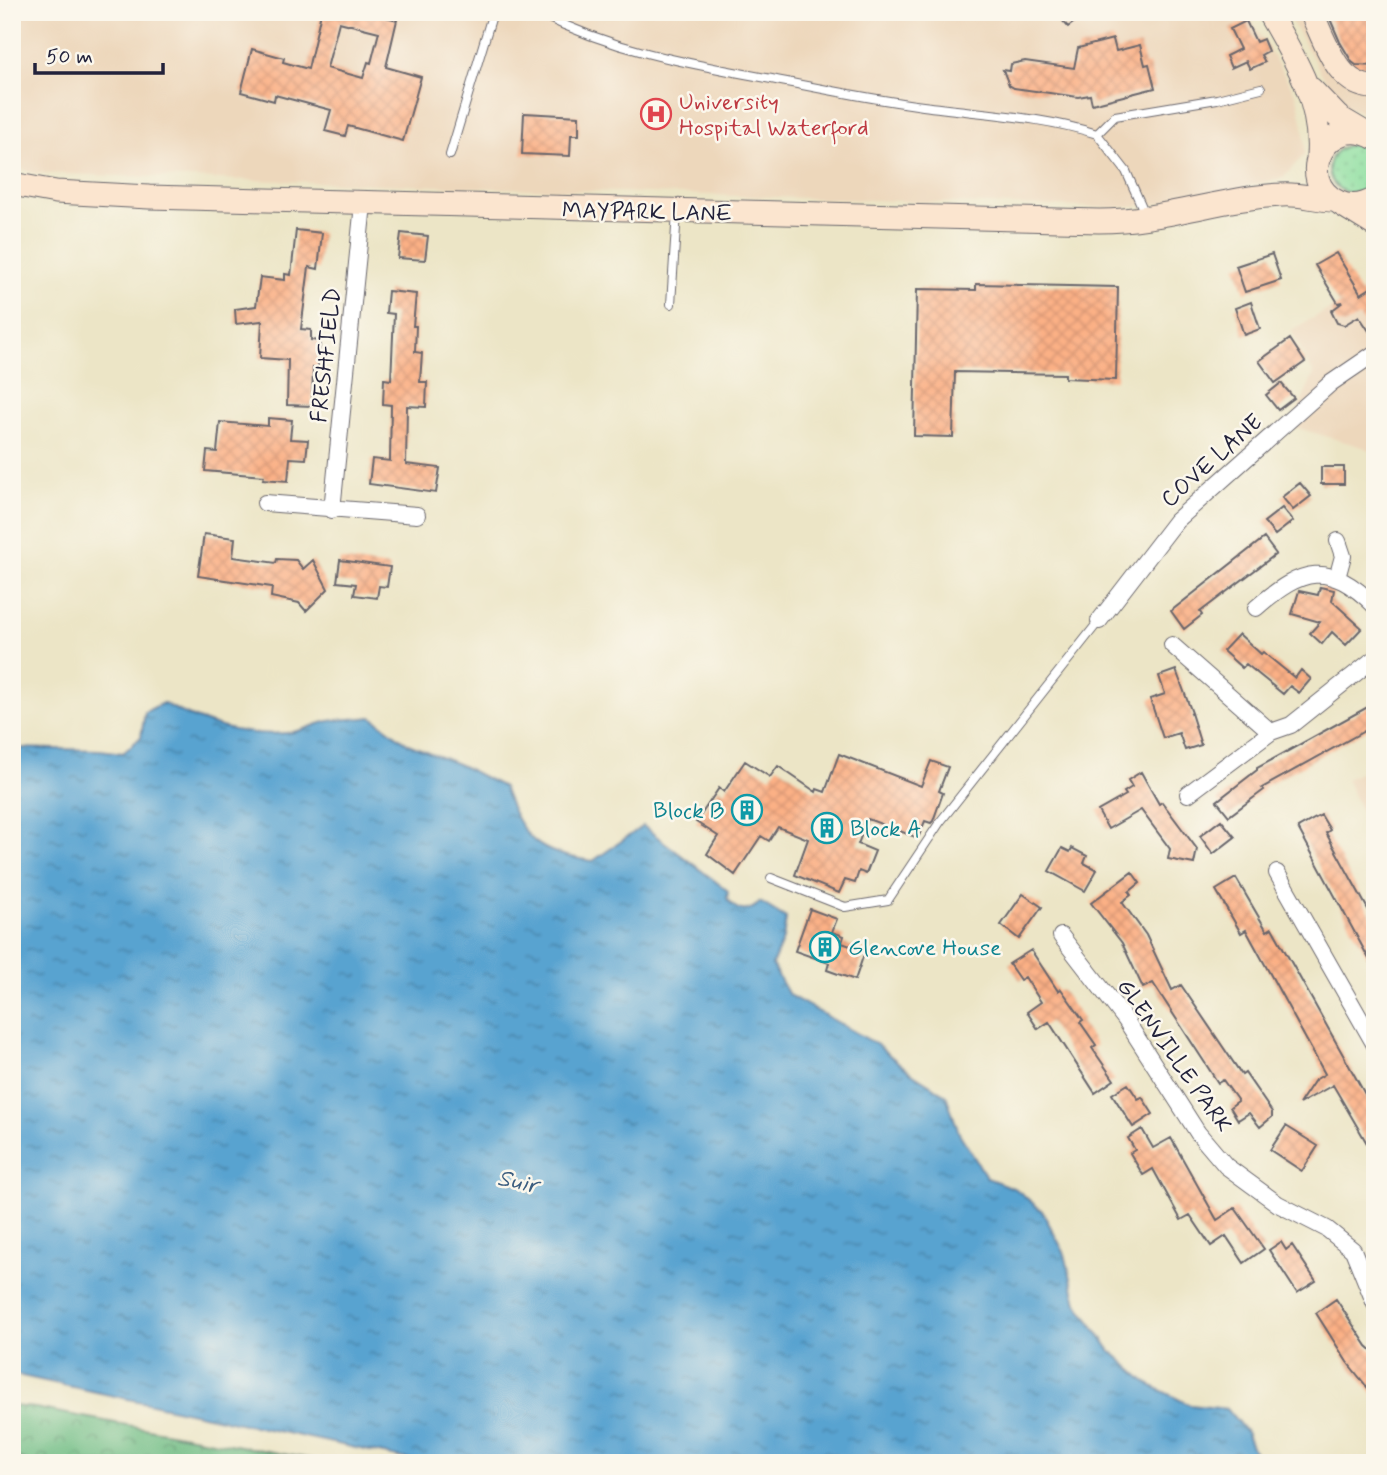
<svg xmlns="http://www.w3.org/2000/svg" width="1387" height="1475" font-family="Mynerve,sans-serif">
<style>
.built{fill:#edd7bb}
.grass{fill:url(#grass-dots);stroke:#58806e;stroke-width:2}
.forest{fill:url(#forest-crowns);stroke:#4a7060;stroke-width:2}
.water{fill:url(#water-ripples);stroke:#3d6286;stroke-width:2}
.building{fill:url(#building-cross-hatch);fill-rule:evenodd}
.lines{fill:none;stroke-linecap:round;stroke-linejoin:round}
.lane-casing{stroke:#69666c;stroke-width:10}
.street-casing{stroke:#69666c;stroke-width:18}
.secondary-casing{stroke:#69666c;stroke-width:25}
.lane{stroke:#fff;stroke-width:8}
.street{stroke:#fff;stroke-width:16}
.secondary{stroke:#fbe5cf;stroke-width:23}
.labels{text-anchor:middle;stroke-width:5;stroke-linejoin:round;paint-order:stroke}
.health-label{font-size:23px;fill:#be3a42;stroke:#fbf7ec;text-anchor:start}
.street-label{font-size:23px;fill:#22223b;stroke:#fbf7ec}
.culture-label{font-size:23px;fill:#0d838f;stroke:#fbf7ec;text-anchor:start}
.water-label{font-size:24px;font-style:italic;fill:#3a5c7e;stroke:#fbf7ec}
</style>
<defs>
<pattern id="grass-dots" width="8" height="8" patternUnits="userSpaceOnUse" patternTransform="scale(1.75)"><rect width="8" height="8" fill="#8edfa0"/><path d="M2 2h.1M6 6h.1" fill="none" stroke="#7abf8b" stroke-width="1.8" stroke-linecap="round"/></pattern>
<pattern id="forest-crowns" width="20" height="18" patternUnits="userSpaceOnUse" patternTransform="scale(1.75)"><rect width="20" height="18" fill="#72be86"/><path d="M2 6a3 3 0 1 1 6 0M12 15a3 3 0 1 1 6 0" fill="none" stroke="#5d9a6f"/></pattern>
<pattern id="water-ripples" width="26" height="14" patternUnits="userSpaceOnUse" patternTransform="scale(1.75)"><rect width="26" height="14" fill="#58a3d0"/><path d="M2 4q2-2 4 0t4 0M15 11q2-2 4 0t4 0" fill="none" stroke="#4884aa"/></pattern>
<pattern id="building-cross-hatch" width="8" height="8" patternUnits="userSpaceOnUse" patternTransform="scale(1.75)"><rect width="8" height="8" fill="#fbb085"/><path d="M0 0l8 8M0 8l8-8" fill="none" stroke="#d79774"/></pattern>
</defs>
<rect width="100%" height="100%" fill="#fbf7ec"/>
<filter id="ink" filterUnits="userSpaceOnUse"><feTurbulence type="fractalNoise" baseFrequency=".0143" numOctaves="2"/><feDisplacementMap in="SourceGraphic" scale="14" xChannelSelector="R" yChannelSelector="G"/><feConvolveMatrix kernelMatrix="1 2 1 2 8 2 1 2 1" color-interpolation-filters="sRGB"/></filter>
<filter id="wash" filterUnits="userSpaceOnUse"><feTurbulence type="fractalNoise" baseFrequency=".00686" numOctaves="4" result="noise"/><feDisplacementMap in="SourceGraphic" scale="28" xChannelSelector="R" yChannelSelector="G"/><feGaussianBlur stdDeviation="1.57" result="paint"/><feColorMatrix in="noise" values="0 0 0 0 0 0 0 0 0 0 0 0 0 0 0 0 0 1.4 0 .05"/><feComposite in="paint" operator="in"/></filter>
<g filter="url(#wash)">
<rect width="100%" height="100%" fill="#ece5c6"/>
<path class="built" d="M12 12H1246L1297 96 1304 132 1305 154 1283 178 1178 202 1115 208 33 173 12 165Z
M1286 12H1375V118L1348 107 1333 93Z
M1375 282V454L1366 448 1291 426 1314 374 1291 330 1352 297Z
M1375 766V841L1346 779Z"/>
<path class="grass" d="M1329 169a24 24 0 1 1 48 0a24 24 0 1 1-48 0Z"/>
<path class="forest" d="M12 1406 35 1408 332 1463H29L12 1455Z"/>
<path class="water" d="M163 703C202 724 242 737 287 733 301 732 315 724 329 721 343 719 358 719 372 717L408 744 460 765 503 787C523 840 536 853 593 861L643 826 728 891 727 899C737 912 748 915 760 902L786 918 783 939 772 965 789 995 876 1044 910 1072 946 1095 959 1133 987 1178 1016 1189 1042 1211 1065 1254 1077 1303 1111 1351 1148 1384 1190 1405 1227 1409 1246 1432 1259 1463H425L12 1374V748L100 750 123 753 141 737 145 712Z"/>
<g id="blocks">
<path class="building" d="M320 12H368L397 20 386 67 421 77 403 141 348 126 345 136 325 131 331 110 275 95 274 101 241 92 252 49 284 58 283 62 308 69 320 17ZM339 22 379 32 371 63 368 62 363 78 327 68Z
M1055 12H1088L1068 27Z
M1327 12H1375V66L1356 65 1352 62 1340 42Z
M1246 21 1256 42 1263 39 1268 51 1261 55 1265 62 1250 69 1246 61 1231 68 1226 56 1240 49 1230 29Z
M1113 39 1116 51 1140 45 1145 65 1149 64 1155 88 1092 104 1090 95 1078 97 1014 88 1009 85 1003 70 1010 71 1011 64 1025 61 1074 68 1078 48Z
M524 113 579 116V135H571L570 156 522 154Z
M296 230 322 233 318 269 309 267 301 329 311 330V340L320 341 318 369 313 368 312 406 287 405 288 360 260 358 262 321 236 324 235 309 256 306 260 277 285 280V274L291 275Z
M401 233 428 236 425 260 398 258Z
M1336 253 1361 294 1375 285V340L1359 316 1344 325 1337 323 1331 311 1343 302 1338 303 1315 265Z
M1272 254 1281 280 1245 292 1236 266Z
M976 284 1118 287 1116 380 1065 378V374L955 372 953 437 914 436 917 289 976 290Z
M388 291 416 294 413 326H416L415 352 422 353 420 382H427L426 407 407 406 406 464 440 468 436 493 369 484 372 459 390 461 391 405 383 404 384 379 391 380 394 314 386 313Z
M1251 302 1260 329 1244 335 1235 308Z
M1290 339 1305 362 1275 383 1259 361Z
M1281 383 1294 398 1278 410 1266 395Z
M268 418 292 420 290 439 308 440 306 459 290 458 288 481 263 479 264 476 205 471 207 451 217 452 220 422 268 426Z
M1321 467H1344V484H1321Z
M1300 483 1311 496 1293 510 1282 497Z
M1282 508 1293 521 1275 535 1264 522Z
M204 534 235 538 233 557 276 563 277 559 296 560 303 569 313 560 328 589 306 611 299 603 271 597 272 587 198 576Z
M1264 538 1276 554 1200 612 1202 615 1184 629 1171 611Z
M340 560 390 567 387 587 379 586 377 598 354 595 356 584 337 582Z
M1320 587 1334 590 1332 601 1362 628 1346 645 1332 632 1322 644 1310 633 1320 622 1292 614 1299 591 1318 595Z
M1239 634 1261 654 1263 652 1295 678 1301 670 1311 679 1299 693 1290 686 1283 694 1246 664 1242 668 1223 651Z
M1176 670 1192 713H1191L1201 745 1185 750 1179 733 1163 738 1150 699 1165 694 1159 676Z
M1375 703V725L1262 788 1264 790 1229 816 1217 801 1257 770V768Z
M839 754 921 786 931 761 948 767 939 791 943 793 933 821 931 823 925 821 918 838 868 819 858 844 875 851 866 874 859 871 855 883 845 880 839 893 795 875 808 839 778 827 769 841 761 836 735 875 707 854 718 836 696 822 719 788 724 792 745 761 770 777 778 766 816 792 817 789 825 792Z
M1141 772 1159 804 1162 802 1197 849 1194 864 1168 859 1170 849 1141 810 1108 829 1098 811 1126 795 1124 792 1132 787 1128 780Z
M1321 815 1330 830 1326 833 1375 922V970L1298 828Z
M1221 820 1235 837 1213 854 1200 836Z
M1062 848 1070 852 1072 848 1087 856 1084 863 1097 870 1085 891 1049 871Z
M1132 872 1140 883 1129 892 1131 895 1122 902 1146 935 1172 990 1181 985 1242 1075 1245 1073 1272 1112V1117L1260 1127 1249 1113 1238 1120 1230 1107 1238 1101 1223 1080 1218 1083 1153 983 1143 988 1122 943 1091 903Z
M1236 878 1267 931 1272 928 1375 1112V1157L1333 1085 1299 1104 1315 1080 1325 1074 1246 930 1241 933 1216 890Z
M1023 894 1042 907 1019 939 1001 925Z
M810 909 837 919 832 932 844 936 842 943 865 951 855 980 827 970 829 963 795 951Z
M1031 950 1058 991 1061 989 1083 1020 1080 1022 1096 1045 1092 1048 1114 1080 1095 1093 1049 1022 1038 1029 1027 1012 1041 1002 1025 977 1020 980 1009 964Z
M1128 1084 1138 1099 1142 1097 1153 1114 1133 1127 1112 1094Z
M1286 1126 1318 1146 1302 1171 1270 1150Z
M1142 1129 1153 1148 1171 1138 1217 1220 1235 1208 1264 1249 1244 1263 1226 1236 1211 1246 1190 1215 1181 1220 1153 1169 1143 1175 1130 1153 1135 1150 1128 1138Z
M1281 1242 1286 1250 1292 1245 1316 1281 1297 1293 1269 1250Z
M1336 1299 1367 1346 1375 1353V1397L1347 1362 1316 1313Z"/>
</g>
</g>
<g filter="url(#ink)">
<use href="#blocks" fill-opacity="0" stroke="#69666c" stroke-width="2"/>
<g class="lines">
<g class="lane-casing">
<path id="lane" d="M536 12C612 50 684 63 766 78 818 88 870 99 923 106 981 114 1041 116 1097 134L1115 116 1217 99 1261 88
M1097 134 1126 171 1146 216
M450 155 493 12
M671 304 677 212
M771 878 845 907 888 900 940 822 1099 621"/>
</g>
<g class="street-casing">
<path id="street" d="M265 503 417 515
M332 510 363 204
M1337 578 1343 556 1338 541
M1256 608C1302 568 1328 560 1375 606
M1099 621 1176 521 1331 383 1375 353
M1172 645 1271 732
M1188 794 1271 732 1291 725 1375 658
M1277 873 1375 1045
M1061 936 1125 1019 1198 1133 1226 1166 1278 1204 1327 1229 1353 1250 1375 1304"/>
</g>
<g class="secondary-casing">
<path id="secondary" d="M1268 12C1295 58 1322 102 1318 156
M1311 12C1325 40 1337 88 1375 87
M1311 89 1338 117 1365 133
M1375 138C1327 111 1292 180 1338 202 1350 208 1363 206 1375 199
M12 184 56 192 149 197 1099 221C1164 221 1219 198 1281 195 1299 193 1316 200 1334 200
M1341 204 1375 225"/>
</g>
<use href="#lane" class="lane"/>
<use href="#street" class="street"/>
<use href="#secondary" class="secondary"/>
</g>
</g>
<defs>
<g id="hospital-ring" transform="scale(1.575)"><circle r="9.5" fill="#fbf7ec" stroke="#e0444e" stroke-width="1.5"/><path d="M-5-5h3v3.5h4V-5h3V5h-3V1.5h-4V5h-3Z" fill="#e0444e"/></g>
<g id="building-ring" transform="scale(1.575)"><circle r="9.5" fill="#fbf7ec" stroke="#0f9aa8" stroke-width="1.5"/><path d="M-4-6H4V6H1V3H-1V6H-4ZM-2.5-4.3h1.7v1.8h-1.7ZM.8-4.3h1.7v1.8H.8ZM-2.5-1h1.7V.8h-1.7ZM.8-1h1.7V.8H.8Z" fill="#0f9aa8"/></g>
</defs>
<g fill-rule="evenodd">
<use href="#hospital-ring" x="656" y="114"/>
<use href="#building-ring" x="747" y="810"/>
<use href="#building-ring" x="827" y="828"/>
<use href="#building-ring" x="825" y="947"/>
</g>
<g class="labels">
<g class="health-label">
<text x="679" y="109">University<tspan x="679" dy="26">Hospital Waterford</tspan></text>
</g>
<g class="street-label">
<text transform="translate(647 211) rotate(1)" y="8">MAYPARK LANE</text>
<text transform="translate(325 355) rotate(-84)" y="8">FRESHFIELD</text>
<text transform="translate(1211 460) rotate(-42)" y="8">COVE LANE</text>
<text transform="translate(1175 1055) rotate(55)" y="8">GLENVILLE PARK</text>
</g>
<g class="culture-label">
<text x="724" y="818" text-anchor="end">Block B</text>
<text x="850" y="836">Block A</text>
<text x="848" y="955">Glencove House</text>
</g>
<g class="water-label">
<text transform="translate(518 1181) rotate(12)" y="8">Suir</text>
</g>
</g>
<rect width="1387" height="1475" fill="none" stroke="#fbf7ec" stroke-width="42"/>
<path d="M35 63v10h128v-10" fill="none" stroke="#22223b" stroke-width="3.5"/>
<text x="46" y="63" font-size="21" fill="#22223b" stroke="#fbf7ec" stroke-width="5" paint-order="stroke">50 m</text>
</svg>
